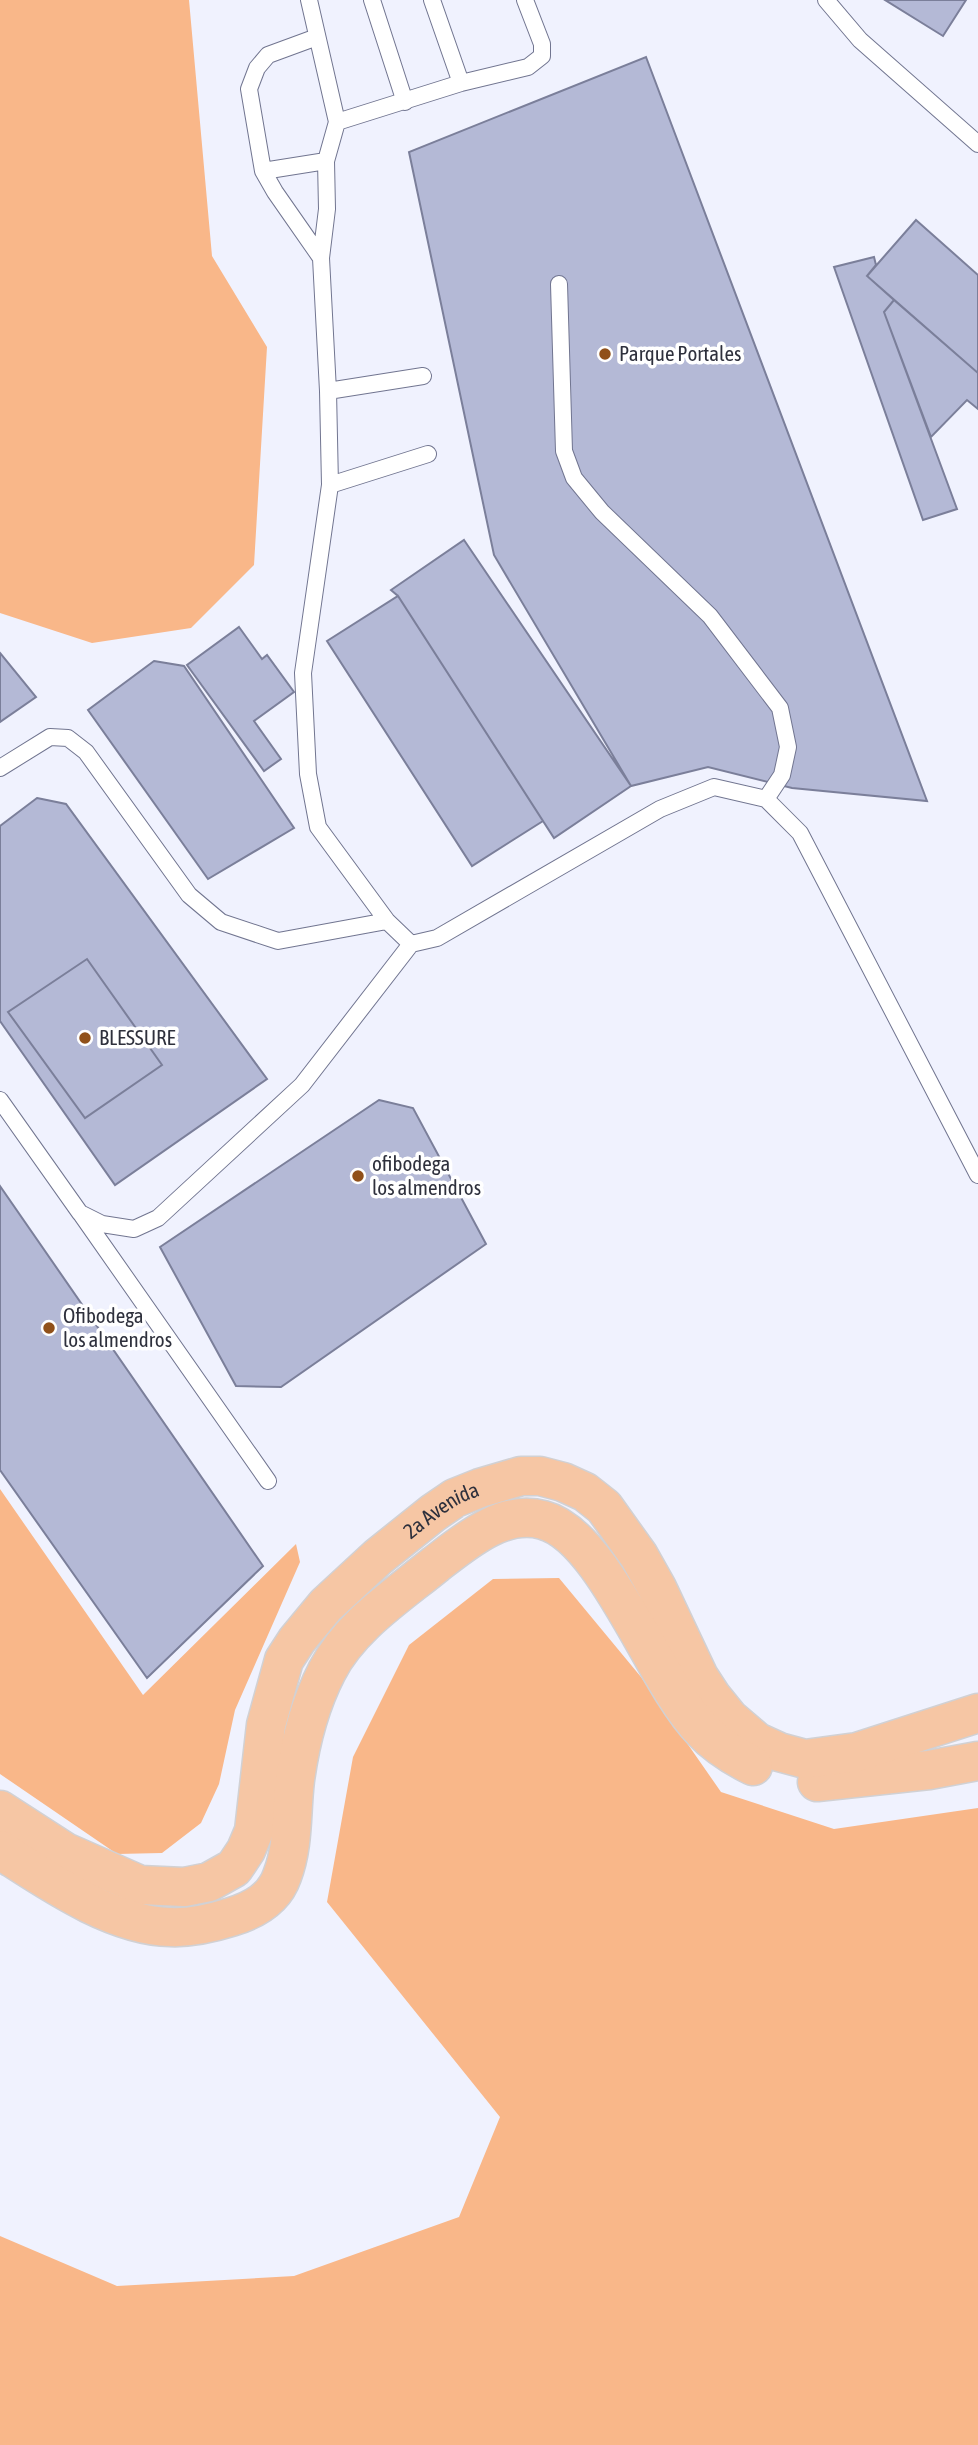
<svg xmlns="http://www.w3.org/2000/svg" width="978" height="2445" font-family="'Asap Condensed',sans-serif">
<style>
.green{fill:#f9b789}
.building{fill:#b4b9d6;stroke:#7b7f9a;stroke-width:2}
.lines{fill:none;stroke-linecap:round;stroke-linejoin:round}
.service-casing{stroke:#717590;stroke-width:18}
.primary-casing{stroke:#d1d1d4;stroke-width:41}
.service{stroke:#fff;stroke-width:16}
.primary{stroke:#f6c6a4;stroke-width:38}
.poi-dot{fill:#90501a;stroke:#fff;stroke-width:2.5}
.labels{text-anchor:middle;stroke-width:7;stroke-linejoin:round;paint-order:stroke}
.poi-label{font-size:21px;fill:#2e303c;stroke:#fff;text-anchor:start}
.street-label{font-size:21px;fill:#2e303c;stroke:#fff}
</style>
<rect width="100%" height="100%" fill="#f0f2fe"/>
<path class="green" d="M0 0H189L212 256 267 347 254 565 191 628 92 643 0 613Z
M0 1489 143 1695 296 1544 300 1562 235 1710 219 1784 201 1823 162 1853 117 1854 0 1774Z
M559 1578 641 1677 721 1792 834 1829 978 1808V2445H0V2236L117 2286 294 2276 459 2217 500 2117 327 1902 353 1757 409 1645 493 1579Z"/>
<path class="building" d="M885 0H966L943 36Z
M646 57 927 801 792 788 708 767 631 786 494 555 409 152Z
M916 220 978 275V373L867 276Z
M874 257 876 265 867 276 894 300 884 312 957 509 923 520 834 267Z
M894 300 978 373V409L967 400 931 437 884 312Z
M464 540 631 786 554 838 398 596 391 590Z
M398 596 543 821 472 866 327 641Z
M239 627 262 659 267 655 294 692 254 721 281 759 264 771 187 665Z
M0 653 36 697 0 722Z
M154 661 184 666 294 828 208 879 88 710Z
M37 798 66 804 267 1079 115 1185 0 1021V826Z
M87 959 162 1065 85 1118 8 1012Z
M379 1100 413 1108 486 1244 281 1387 236 1386 160 1247Z
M0 1186 263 1566 147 1678 0 1470Z"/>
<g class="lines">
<g class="service-casing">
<path id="service" d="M309 0 337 122 461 83 432 0
M372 0 405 102
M826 0 860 40 978 144
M317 37 268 55 257 68 249 89 263 171 275 192 321 258 328 391 330 485 303 673 308 774 318 827 387 921 411 944 437 938 660 809 714 787 766 799 800 833 978 1175
M461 83 528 67 542 56V44L525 0
M263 171 326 161
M321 258 327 209 326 161 337 122
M559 284 564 451 574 478 602 512 710 616 780 708 788 747 782 775 766 799
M328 391 423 376
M330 485 428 454
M0 768 50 737 68 738 86 752 189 895 221 922 278 941 387 921
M0 1100 80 1213 102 1224 134 1229 158 1218 302 1085 411 944
M81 1214 268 1481"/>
</g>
<g class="primary-casing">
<g id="primary">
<path d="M817 1782 929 1770 978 1761"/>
<path id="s1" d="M0 1810 65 1852 140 1885 184 1887 209 1882 234 1868 246 1850 254 1831 266 1725 284 1660 297 1640 326 1605 378 1557 433 1513 455 1498 480 1488 521 1476H540L563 1482 585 1492 604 1507 639 1556 657 1588 699 1677 712 1697 729 1718 757 1742 779 1752 805 1759 857 1752 978 1713"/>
<path d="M0 1850C47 1880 112 1926 170 1927 190 1928 212 1923 231 1917 254 1910 274 1899 282 1876 294 1845 291 1812 295 1780 300 1743 310 1704 327 1671 350 1626 398 1595 436 1564 466 1541 503 1509 543 1520 605 1536 654 1681 702 1730 716 1745 735 1757 753 1766"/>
</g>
</g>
<use href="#service" class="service"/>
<use href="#primary" class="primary"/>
</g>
<g class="poi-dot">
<circle cx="605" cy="354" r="7"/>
<circle cx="85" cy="1038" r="7"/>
<circle cx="358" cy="1176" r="7"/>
<circle cx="49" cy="1328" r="7"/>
</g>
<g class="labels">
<g class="poi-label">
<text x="619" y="361">Parque Portales</text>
<text x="99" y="1045">BLESSURE</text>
<text x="372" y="1171">ofibodega<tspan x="372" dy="24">los almendros</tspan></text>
<text x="63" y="1323">Ofibodega<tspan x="63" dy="24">los almendros</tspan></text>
</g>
<g class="street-label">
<text dy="7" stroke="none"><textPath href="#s1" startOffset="693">2a Avenida</textPath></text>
</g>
</g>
</svg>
